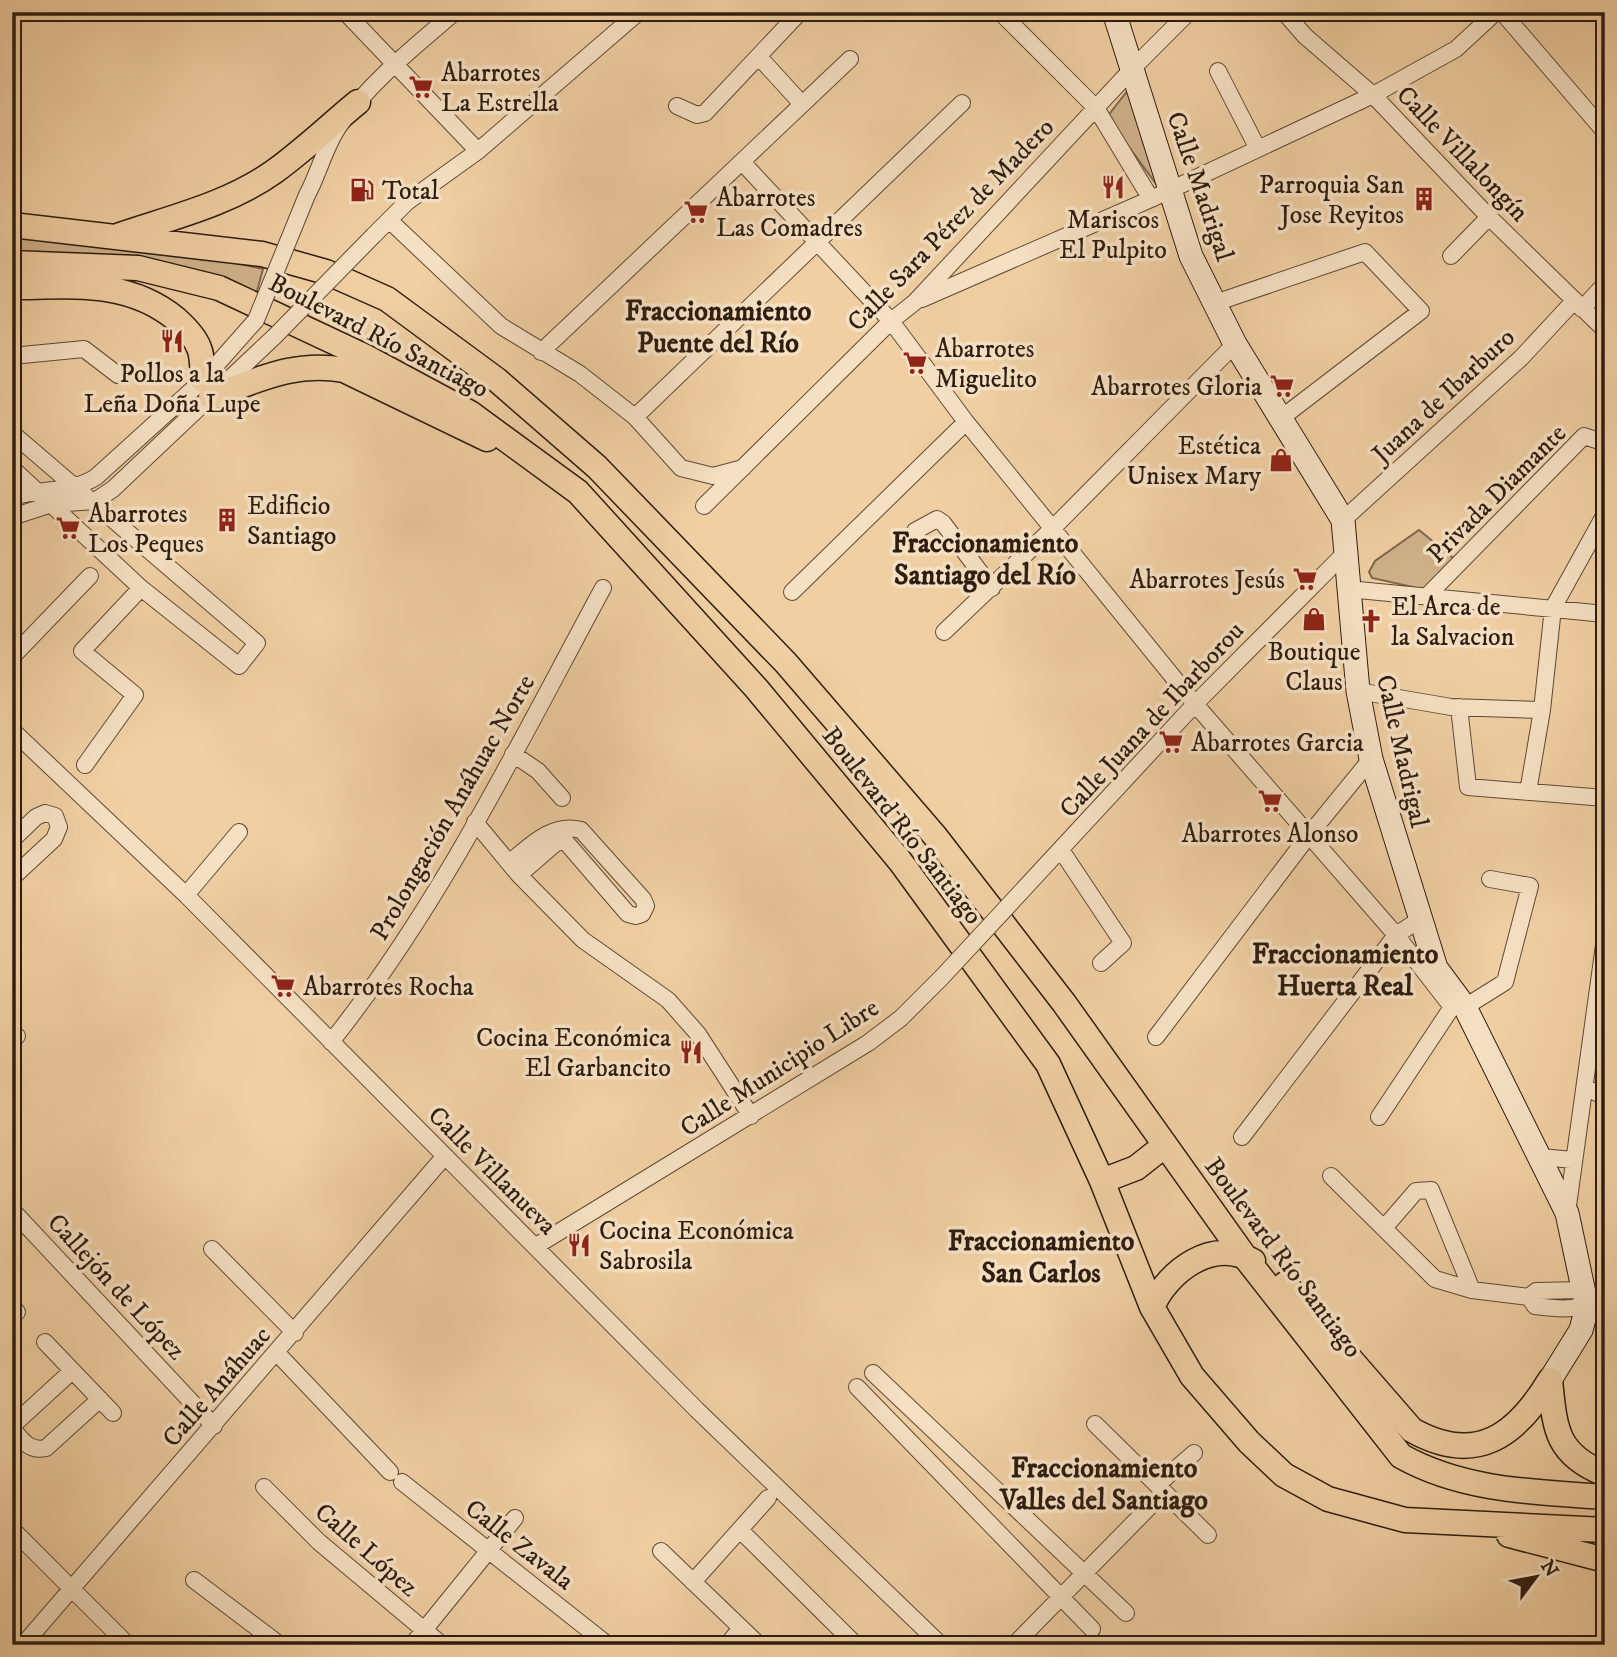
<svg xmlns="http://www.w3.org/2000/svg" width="1617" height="1657" font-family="'IM FELL DW Pica',serif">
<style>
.green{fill:#cfb18a;stroke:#7e674d;stroke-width:2}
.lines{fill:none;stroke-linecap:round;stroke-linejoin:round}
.street-casing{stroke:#5e4a35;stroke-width:18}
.secondary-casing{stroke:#2e1d10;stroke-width:25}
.primary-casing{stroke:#2e1d10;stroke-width:27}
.street{stroke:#f5e0c3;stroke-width:16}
.secondary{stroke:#f5e0c3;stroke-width:23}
.primary{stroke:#f0cfa3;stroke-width:24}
.street-bridge-casing{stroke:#5e4a35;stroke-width:18;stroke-linecap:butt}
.street-bridge{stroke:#f5e0c3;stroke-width:16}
.labels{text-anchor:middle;stroke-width:7;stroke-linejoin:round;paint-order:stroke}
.poi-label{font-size:26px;fill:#2e1d10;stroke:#f5e0c3;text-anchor:start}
.street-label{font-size:26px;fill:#2e1d10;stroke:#f5e0c3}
.neighbourhood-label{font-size:28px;font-weight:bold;fill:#2e1d10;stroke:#f5e0c3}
</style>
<rect width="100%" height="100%" fill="#f0cfa3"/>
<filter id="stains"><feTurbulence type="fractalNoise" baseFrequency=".00286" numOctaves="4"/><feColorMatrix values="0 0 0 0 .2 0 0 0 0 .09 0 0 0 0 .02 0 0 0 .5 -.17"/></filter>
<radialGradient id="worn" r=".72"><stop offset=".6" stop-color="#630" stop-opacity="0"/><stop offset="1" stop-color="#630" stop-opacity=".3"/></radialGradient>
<path class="green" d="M1128 90 1159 188 1107 117Z
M12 233 184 252 263 269 256 295 12 258Z
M1419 530 1456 560 1426 590 1372 578 1369 572 1375 561Z"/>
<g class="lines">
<g class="street-casing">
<path id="street" d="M345 12 478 151
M1000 12 1096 108 1151 199
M1284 12 1305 36 1373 95 1489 217 1605 330
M1502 12 1605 132
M759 57 802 104
M1218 71 1258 149
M677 106 697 115 705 113 800 12
M742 162 891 321 966 422 1195 704 1396 935 1452 1007H1465L1505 982 1530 886 1490 879
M307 195C319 173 325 146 339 126 370 82 414 47 455 12
M389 220 501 326 580 374 635 417 681 468 713 476 743 468
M373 236 407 202 478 151 639 12
M1451 256 1489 217
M922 299 1151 199 1373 95 1456 49 1496 12
M1215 303 1365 252 1421 311 1280 419
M1582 309 1605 284
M541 352 850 59
M12 356 84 349 118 375
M635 417 962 103
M12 433 257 643 239 666 141 588 12 468
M12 497C42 488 71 493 96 477L203 380 256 320
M704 506 891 321 915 302 1133 68 1189 12
M12 517 52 504 95 501 113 489 275 336
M1343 520 1521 358 1573 302
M915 531 937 519 943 523 992 588
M1348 589 1605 614
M792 592 966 422
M1427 596 1584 436 1605 443
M944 632 1053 528 1235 344
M12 657 90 576
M1358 691 1451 707 1542 710
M1459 707 1468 787 1605 798
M12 730 186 895 697 1410 941 1645
M513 754 538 771 562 798
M85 765 135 695 82 651 141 588
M1528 792 1542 710 1553 608 1605 514
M475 822 519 875 583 940 668 1000 698 1034 751 1116
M12 840 36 817 45 813 55 816 59 827 54 839 12 878
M1061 850 1123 943 1101 963
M509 863C530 846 552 822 581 830L643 899 646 906 642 914 636 916 628 914 565 841
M519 875 557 842 565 841
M1020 893 1195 704 1347 551
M186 895 239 832
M1156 1037 1309 835 1371 759
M12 1040 17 1036
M331 1042C441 904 519 743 603 588
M1585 1087 1605 1097
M1379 1117 1452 1007
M1242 1137 1396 935 1419 920
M1540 1157 1574 1160
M1331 1176 1435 1279 1472 1290 1529 1297 1536 1291 1583 1290
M12 1210 214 1426
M1567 1213 1605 938
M1384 1228 1416 1191 1431 1190 1472 1290
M536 1246 868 1043 901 1018 942 977
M212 1249 295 1333
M1529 1297 1535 1306C1564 1310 1580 1311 1605 1295
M12 1306 17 1312
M45 1342 113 1413
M277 1353 390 1472
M873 1373 1126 1613
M857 1387 1092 1629
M1095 1424 1208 1535
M12 1426 72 1371
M12 1428C22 1440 29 1452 46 1448L100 1399
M402 1482 608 1645
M1157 1485 1194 1453
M264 1487 319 1542 442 1645
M12 1529 128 1645
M740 1530 856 1645
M661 1551 759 1645
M194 1580 280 1645
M693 1582 768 1498
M23 1645 444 1157
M412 1645 515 1518
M727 1645 741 1628
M1014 1645 1164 1492"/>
</g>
<g class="secondary-casing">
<path id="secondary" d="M1114 12 1191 256 1235 344 1343 520 1358 691 1371 759 1436 968 1465 1007 1567 1213 1587 1307 1581 1330 1550 1380"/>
</g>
<g class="primary-casing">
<path id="primary" d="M12 225 262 254 326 272 387 299 497 380 597 467 786 663 935 836 1064 1003 1245 1257 1401 1456C1463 1491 1535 1492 1605 1497
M120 235C173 217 229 204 275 171 304 150 330 125 358 102
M12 263 138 268 219 288 364 356 470 413 578 492 756 688 900 861 1048 1064 1102 1181 1152 1307 1192 1376 1249 1442 1284 1475 1328 1499 1405 1520 1605 1530
M12 287C72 287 127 279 176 319 185 327 195 337 199 348 203 357 202 370 203 380
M211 397C258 380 294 361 344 370L487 439
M1102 1181 1136 1168 1164 1146
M1285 1284 1412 1430C1476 1466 1516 1436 1550 1380
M1152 1307C1168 1271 1213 1237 1253 1261
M1550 1380C1555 1428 1555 1454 1605 1474
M1509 1535 1605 1560"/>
</g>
<use href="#street" class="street"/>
<use href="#secondary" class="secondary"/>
<use href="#primary" class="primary"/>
<g class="street-bridge-casing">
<path id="street-bridge" d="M256 320 307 195
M275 336 373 236
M942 977 1020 893"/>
</g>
<use href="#street-bridge" class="street-bridge"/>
</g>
<defs>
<g id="supermarket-bare" transform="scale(1.89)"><path d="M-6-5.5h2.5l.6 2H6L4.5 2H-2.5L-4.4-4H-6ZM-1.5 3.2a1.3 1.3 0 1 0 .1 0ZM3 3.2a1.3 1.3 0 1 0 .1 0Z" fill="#8f2418" stroke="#f5e0c3" stroke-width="2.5" paint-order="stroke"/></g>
<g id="restaurant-bare" transform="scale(1.89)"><path d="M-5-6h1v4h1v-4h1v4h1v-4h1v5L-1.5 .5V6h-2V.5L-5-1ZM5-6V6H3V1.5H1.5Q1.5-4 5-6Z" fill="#8f2418" stroke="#f5e0c3" stroke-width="2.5" paint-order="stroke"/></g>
<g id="fuel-bare" transform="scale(1.89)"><path d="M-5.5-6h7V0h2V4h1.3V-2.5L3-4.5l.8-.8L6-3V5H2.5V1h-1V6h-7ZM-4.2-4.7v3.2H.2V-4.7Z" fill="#8f2418" stroke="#f5e0c3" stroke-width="2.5" paint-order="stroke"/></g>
<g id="building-bare" transform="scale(1.89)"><path d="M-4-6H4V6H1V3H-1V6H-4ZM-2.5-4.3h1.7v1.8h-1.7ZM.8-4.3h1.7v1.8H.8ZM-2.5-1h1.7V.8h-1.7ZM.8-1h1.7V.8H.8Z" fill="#8f2418" stroke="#f5e0c3" stroke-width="2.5" paint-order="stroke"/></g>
<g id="shop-bare" transform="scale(1.89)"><path d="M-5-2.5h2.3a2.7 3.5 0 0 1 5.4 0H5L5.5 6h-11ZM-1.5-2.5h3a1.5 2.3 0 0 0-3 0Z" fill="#8f2418" stroke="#f5e0c3" stroke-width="2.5" paint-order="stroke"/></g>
<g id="church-bare" transform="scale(1.89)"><path d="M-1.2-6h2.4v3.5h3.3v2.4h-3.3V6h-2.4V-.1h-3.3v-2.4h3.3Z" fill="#8f2418" stroke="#f5e0c3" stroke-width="2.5" paint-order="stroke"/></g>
</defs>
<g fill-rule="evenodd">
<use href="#supermarket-bare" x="421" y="87"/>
<use href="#restaurant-bare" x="1113" y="187"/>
<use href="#fuel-bare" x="362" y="190"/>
<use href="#building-bare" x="1424" y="199"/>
<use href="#supermarket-bare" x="696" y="212"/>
<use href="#restaurant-bare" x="172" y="341"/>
<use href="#supermarket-bare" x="915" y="363"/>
<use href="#supermarket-bare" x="1282" y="386"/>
<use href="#shop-bare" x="1281" y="460"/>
<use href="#building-bare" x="227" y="520"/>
<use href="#supermarket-bare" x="68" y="528"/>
<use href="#supermarket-bare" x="1305" y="579"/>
<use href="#shop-bare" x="1314" y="619"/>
<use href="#church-bare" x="1371" y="621"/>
<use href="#supermarket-bare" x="1171" y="742"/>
<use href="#supermarket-bare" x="1270" y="801"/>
<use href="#supermarket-bare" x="283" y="986"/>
<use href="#restaurant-bare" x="691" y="1052"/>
<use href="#restaurant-bare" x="579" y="1245"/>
</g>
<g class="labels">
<g class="poi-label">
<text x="441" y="81">Abarrotes<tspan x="441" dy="30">La Estrella</tspan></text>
<text x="1404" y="193" text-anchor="end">Parroquia San<tspan x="1404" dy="30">Jose Reyitos</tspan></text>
<text x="382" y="199">Total</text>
<text x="716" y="206">Abarrotes<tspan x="716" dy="30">Las Comadres</tspan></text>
<text x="1113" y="228" text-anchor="middle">Mariscos<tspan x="1113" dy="30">El Pulpito</tspan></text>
<text x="935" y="357">Abarrotes<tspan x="935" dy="30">Miguelito</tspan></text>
<text x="172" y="382" text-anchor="middle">Pollos a la<tspan x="172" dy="30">Leña Doña Lupe</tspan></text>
<text x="1262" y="395" text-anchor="end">Abarrotes Gloria</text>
<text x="1261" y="454" text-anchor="end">Estética<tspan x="1261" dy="30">Unisex Mary</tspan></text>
<text x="247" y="514">Edificio<tspan x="247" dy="30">Santiago</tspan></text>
<text x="88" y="522">Abarrotes<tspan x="88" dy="30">Los Peques</tspan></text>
<text x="1285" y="588" text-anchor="end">Abarrotes Jesús</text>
<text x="1391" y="615">El Arca de<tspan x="1391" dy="30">la Salvacion</tspan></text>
<text x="1314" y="660" text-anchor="middle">Boutique<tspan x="1314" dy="30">Claus</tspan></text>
<text x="1191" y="751">Abarrotes Garcia</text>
<text x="1270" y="842" text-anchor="middle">Abarrotes Alonso</text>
<text x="303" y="995">Abarrotes Rocha</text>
<text x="671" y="1046" text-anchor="end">Cocina Económica<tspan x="671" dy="30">El Garbancito</tspan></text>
<text x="599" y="1239">Cocina Económica<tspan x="599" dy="30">Sabrosila</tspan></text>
</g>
<g class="street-label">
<text transform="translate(1463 153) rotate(46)" y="9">Calle Villalongín</text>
<text transform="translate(1201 186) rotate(71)" y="9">Calle Madrigal</text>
<text transform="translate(950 224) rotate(-46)" y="9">Calle Sara Pérez de Madero</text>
<text transform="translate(379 335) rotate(27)" y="9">Boulevard Río Santiago</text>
<text transform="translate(1443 395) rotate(-43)" y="9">Juana de Ibarburo</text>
<text transform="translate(1496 493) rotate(-45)" y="9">Privada Diamante</text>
<text transform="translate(1151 719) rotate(-47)" y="9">Calle Juana de Ibarborou</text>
<text transform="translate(1403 751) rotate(77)" y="9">Calle Madrigal</text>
<text transform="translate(452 807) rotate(-60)" y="9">Prolongación Anáhuac Norte</text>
<text transform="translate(903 825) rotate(52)" y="9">Boulevard Río Santiago</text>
<text transform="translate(779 1067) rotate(-33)" y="9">Calle Municipio Libre</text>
<text transform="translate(493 1170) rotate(45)" y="9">Calle Villanueva</text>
<text transform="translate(1284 1257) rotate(53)" y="9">Boulevard Río Santiago</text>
<text transform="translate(117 1286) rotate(47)" y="9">Callejón de López</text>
<text transform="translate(216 1386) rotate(-49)" y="9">Calle Anáhuac</text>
<text transform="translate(520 1544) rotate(38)" y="9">Calle Zavala</text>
<text transform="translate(367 1549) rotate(41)" y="9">Calle López</text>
</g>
<g class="neighbourhood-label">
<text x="718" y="320">Fraccionamiento<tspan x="718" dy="32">Puente del Río</tspan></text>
<text x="985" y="552">Fraccionamiento<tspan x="985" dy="32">Santiago del Río</tspan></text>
<text x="1345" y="963">Fraccionamiento<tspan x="1345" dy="32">Huerta Real</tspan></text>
<text x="1041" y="1250">Fraccionamiento<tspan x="1041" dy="32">San Carlos</tspan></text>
<text x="1104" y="1477">Fraccionamiento<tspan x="1104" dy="32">Valles del Santiago</tspan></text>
</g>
</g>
<rect width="1617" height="1657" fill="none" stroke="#f0cfa3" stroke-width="42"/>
<rect x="14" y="14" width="1589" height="1629" fill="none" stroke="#2e1d10" stroke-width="3.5"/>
<rect x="21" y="21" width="1575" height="1615" fill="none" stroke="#2e1d10" stroke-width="2"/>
<g transform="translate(1536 1577) rotate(58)" stroke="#f5e0c3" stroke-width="5" paint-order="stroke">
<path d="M0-5L12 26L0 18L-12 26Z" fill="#2e1d10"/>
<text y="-10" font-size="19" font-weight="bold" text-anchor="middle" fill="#2e1d10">N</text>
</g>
<rect width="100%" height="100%" filter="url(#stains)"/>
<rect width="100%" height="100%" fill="url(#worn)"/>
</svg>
